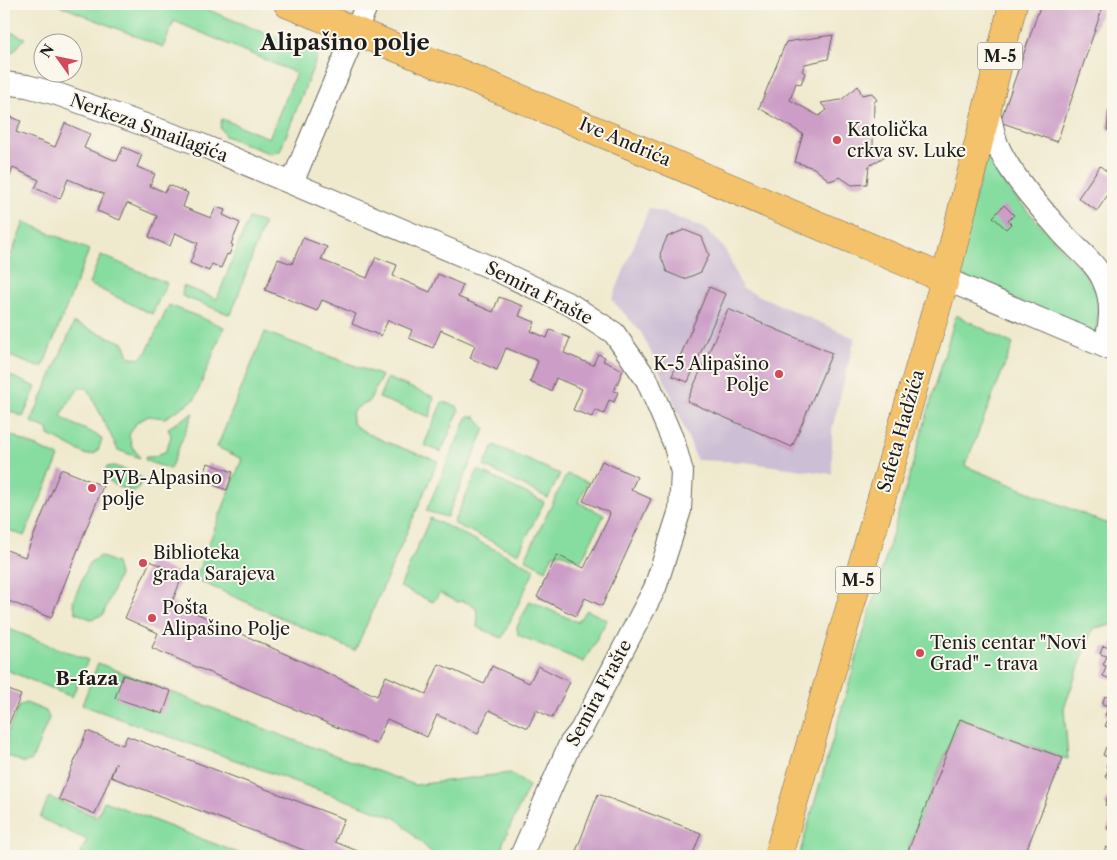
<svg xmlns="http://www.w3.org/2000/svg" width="1117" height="860" font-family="'Libre Caslon Text',serif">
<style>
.industrial{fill:#ccbed4}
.green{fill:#87dda0;stroke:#527c5e}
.building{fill:#cc9dc7}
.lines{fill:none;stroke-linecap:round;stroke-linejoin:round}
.minor-casing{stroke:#66645a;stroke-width:24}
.major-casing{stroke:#66645a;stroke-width:29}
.minor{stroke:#fff;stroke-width:22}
.major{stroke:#f3c26a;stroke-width:28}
.poi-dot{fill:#d1495b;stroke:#fbf7ec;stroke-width:2}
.labels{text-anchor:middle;stroke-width:4;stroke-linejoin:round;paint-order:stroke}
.shield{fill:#fbf7ec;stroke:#5f5e5a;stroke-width:1}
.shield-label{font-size:16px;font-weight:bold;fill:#1c1c1c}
.street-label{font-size:18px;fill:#1c1c1c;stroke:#fbf7ec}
.poi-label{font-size:18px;fill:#1c1c1c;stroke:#fbf7ec;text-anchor:start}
.neighbourhood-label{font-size:19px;font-weight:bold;fill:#1c1c1c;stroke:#fbf7ec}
.district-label{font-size:22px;font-weight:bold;fill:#1c1c1c;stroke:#fbf7ec}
</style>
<rect width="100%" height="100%" fill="#fbf7ec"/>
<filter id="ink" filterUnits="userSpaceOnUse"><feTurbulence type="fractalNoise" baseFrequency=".02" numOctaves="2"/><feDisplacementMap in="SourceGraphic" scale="10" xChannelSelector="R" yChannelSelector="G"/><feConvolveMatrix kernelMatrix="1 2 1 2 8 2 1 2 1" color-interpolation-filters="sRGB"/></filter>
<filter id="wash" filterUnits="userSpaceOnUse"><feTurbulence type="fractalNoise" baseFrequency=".0096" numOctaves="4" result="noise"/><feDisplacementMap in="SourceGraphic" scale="20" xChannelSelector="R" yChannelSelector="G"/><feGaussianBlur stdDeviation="1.12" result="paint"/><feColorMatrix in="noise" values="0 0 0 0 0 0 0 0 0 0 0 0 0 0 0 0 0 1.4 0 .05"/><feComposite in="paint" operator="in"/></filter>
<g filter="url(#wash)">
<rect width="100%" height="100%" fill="#efe9cd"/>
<path class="industrial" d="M649 208 671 215 705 229 725 249 742 288 855 338 832 429V474L744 462 697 460 669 390 641 332 612 300Z"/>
<path class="green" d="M56 4H194L318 55 280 151 271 154 225 136 220 127 222 119 269 138 296 73 174 21 163 47Z
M4 29 25 38 14 51 4 56Z
M987 154 1006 187 1085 274 1099 297 1096 336 955 273Z
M249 218 264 223 231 315 182 296 183 286 217 299Z
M24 222 89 250 43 366 38 367 4 354V274Z
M101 255 167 283 152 314 89 284Z
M169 305 224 327 195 399 165 418 149 416 137 422 129 435 132 446 140 458 118 450 91 395 86 388H79L67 405 61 416C75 428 88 428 102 439L99 448 96 453 87 455 49 435 48 429 31 422 74 323 124 343 129 356 139 359 146 353Z
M956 315 1013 344 965 466 1113 526V625L1093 628 1064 708 1068 759 1063 758 960 718 905 856H799Z
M265 332 382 376 368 403 362 404 353 411C352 415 351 419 353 423 360 435 422 455 438 461L355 651 195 579 242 459 217 447Z
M4 373 36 387 23 417 4 408Z
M387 378 434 397 430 417 379 398Z
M442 402 457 406 459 411 441 452 424 445Z
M193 413 170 469 146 461 145 457H153L166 451 171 436 168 428Z
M468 416 476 417 485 429 447 517 426 511Z
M4 432 59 457 24 536 4 528Z
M494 445 560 474 548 498 484 466Z
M114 466 132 472 143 479 136 491C124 491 110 484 104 474L107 467Z
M478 470 544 502 518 554 453 523Z
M567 474 588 482 578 502 604 515 581 561 560 553 553 554 546 570 525 559Z
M430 518 535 569 502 638 477 627 478 616 475 606 463 601 458 602 440 593 433 602 400 587Z
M100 556 116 563 119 575 103 615 91 619 76 613 73 601 89 563Z
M530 601 577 622 587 610 607 620 584 662 518 635 517 627Z
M4 627 88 660 72 697 4 669Z
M98 663 283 736 415 785 510 773 529 786 503 842 501 856H435L396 818 82 705Z
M26 703 46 711 49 718 32 760 24 763 4 754V740L19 706Z
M49 797 97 817 104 801 246 856H79L87 840 40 818Z"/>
<g id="blocks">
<path class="building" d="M1041 4H1096L1103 6 1057 142 1000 122Z
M833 35 828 59 805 64 802 71 805 73 801 84 796 83 790 100 819 116 827 110 821 103 841 100 858 86 862 95 872 93 877 100 874 102 873 146 887 155 869 166 867 184 852 185 840 177 830 181 814 168 795 162 803 134 759 108 786 42Z
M1109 109H1113V131L1107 130Z
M4 114 21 121 16 132 55 147 65 123 90 134 84 148 99 154 117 161 123 147 142 155 137 167 155 174 150 186 165 192 169 185 188 193 183 207 211 218 216 207 225 210 223 215 240 223 231 244 233 245 229 255 227 254 221 268 212 264 209 271 190 263 198 243 191 240 175 233 170 246 149 237 157 216 127 203 120 220 97 211 104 194 68 179 60 199 35 188 39 180 13 168 4 192Z
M1100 166 1113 176V187L1097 211 1078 198Z
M1004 205 1014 215 1008 221 1011 224 1006 229 993 217Z
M684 230 702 237 709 255 701 272 684 279 667 272 660 254 667 237Z
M303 238 327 247 321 260 367 278 376 257 397 265 393 276 430 292 438 274 463 285 458 297 493 312 499 297 523 306 519 316 535 322 531 331 547 338 550 330 570 338 564 353 593 365 598 354 605 357 603 361 623 370 614 391 618 392 614 402 609 400 604 414 595 410 592 417 573 410 582 389 556 378 551 391 530 382 538 361 506 348 497 370 470 358 475 345 441 330 433 348 409 338 412 330 388 320 381 336 352 324 356 314 322 300 317 311 265 290 278 259 292 264Z
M709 287 726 294 688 382 672 376Z
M728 309 832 353 792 447 687 401Z
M602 461 637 477 631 490 651 499 602 606 585 598 576 616 537 597 557 555 584 568 608 519 610 513 583 501Z
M208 463 233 472 227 490 202 481Z
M61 469 103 486 51 618 4 599V549L25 557Z
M150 561 183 575 172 602 377 696 386 676 426 694 439 664 484 684 492 666 529 683 538 666 570 682 552 718 536 710 528 728 489 710 478 733 437 715 427 737 387 719 376 744 152 648 158 633 125 618Z
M1113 640V680L1103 676 1106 666 1103 665 1107 656 1100 654 1103 646 1110 648Z
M123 675 171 691 163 714 115 698Z
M4 688 21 695 4 735Z
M1105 696 1113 699V729L1105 726 1109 717 1105 715 1109 706 1102 704Z
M960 719 1063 758 1024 856H906Z
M87 731 123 745 127 736 344 819 335 842 370 856H314V854L111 777 116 763 95 814 59 799Z
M1106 747 1113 750V780L1105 777 1109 768 1106 767 1109 758 1103 755Z
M598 794 701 833 692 856H581L575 854Z
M1108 797 1113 799V831L1107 829 1112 818 1108 817 1112 808 1105 805Z
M1106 847 1113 850V856L1103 855Z"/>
</g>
</g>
<g filter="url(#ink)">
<use href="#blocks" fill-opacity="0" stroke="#66645a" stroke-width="1"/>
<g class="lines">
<g class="minor-casing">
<path id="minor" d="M4 83 27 86 57 94 199 144 492 268 571 305 614 333 647 380 674 443 682 472 680 510 655 588 581 730 570 744 521 856
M988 108C991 120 993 133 997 144 1009 174 1044 212 1065 236 1078 250 1097 264 1104 282 1113 302 1111 326 1104 345
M292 183 367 4
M945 279 1113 350"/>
</g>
<g class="major-casing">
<path id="major" d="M288 4 479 81 945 279
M778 856 945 279 1013 4"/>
</g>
<use href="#minor" class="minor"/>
<use href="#major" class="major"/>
</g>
</g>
<g class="poi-dot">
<circle cx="837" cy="140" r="5"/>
<circle cx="779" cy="374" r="5"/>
<circle cx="92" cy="488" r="5"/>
<circle cx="143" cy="563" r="5"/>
<circle cx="152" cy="618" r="5"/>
<circle cx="920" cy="653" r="5"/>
</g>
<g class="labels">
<g class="shield">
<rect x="977.5" y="42.5" width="45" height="27" rx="4"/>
<rect x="835.5" y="566.5" width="45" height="27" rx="4"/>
</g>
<g class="shield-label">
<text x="1000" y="62">M-5</text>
<text x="858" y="586">M-5</text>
</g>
<g class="street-label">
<text transform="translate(149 128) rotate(20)" y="6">Nerkeza Smailagića</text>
<text transform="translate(625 142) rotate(23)" y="6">Ive Andrića</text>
<text transform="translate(539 293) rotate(27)" y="6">Semira Frašte</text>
<text transform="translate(901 431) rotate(-74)" y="6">Safeta Hadžića</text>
<text transform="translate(599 693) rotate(-62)" y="6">Semira Frašte</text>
</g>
<g class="poi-label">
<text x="847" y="136">Katolička<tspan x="847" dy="21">crkva sv. Luke</tspan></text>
<text x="769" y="370" text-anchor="end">K-5 Alipašino<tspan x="769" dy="21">Polje</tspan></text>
<text x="102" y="484">PVB-Alpasino<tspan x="102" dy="21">polje</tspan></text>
<text x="153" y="559">Biblioteka<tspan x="153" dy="21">grada Sarajeva</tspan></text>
<text x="162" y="614">Pošta<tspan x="162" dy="21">Alipašino Polje</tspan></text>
<text x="930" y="649">Tenis centar "Novi<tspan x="930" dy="21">Grad" - trava</tspan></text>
</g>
<g class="neighbourhood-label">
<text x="87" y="685">B-faza</text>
</g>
<g class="district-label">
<text x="345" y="50">Alipašino polje</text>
</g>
</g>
<rect width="1117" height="860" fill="none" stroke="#fbf7ec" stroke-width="20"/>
<g transform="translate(58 58) rotate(303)"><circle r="24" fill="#fbf7ec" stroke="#a29f99"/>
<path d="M0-4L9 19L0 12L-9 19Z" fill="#d1495b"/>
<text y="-8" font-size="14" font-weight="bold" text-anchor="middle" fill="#1c1c1c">N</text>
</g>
</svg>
